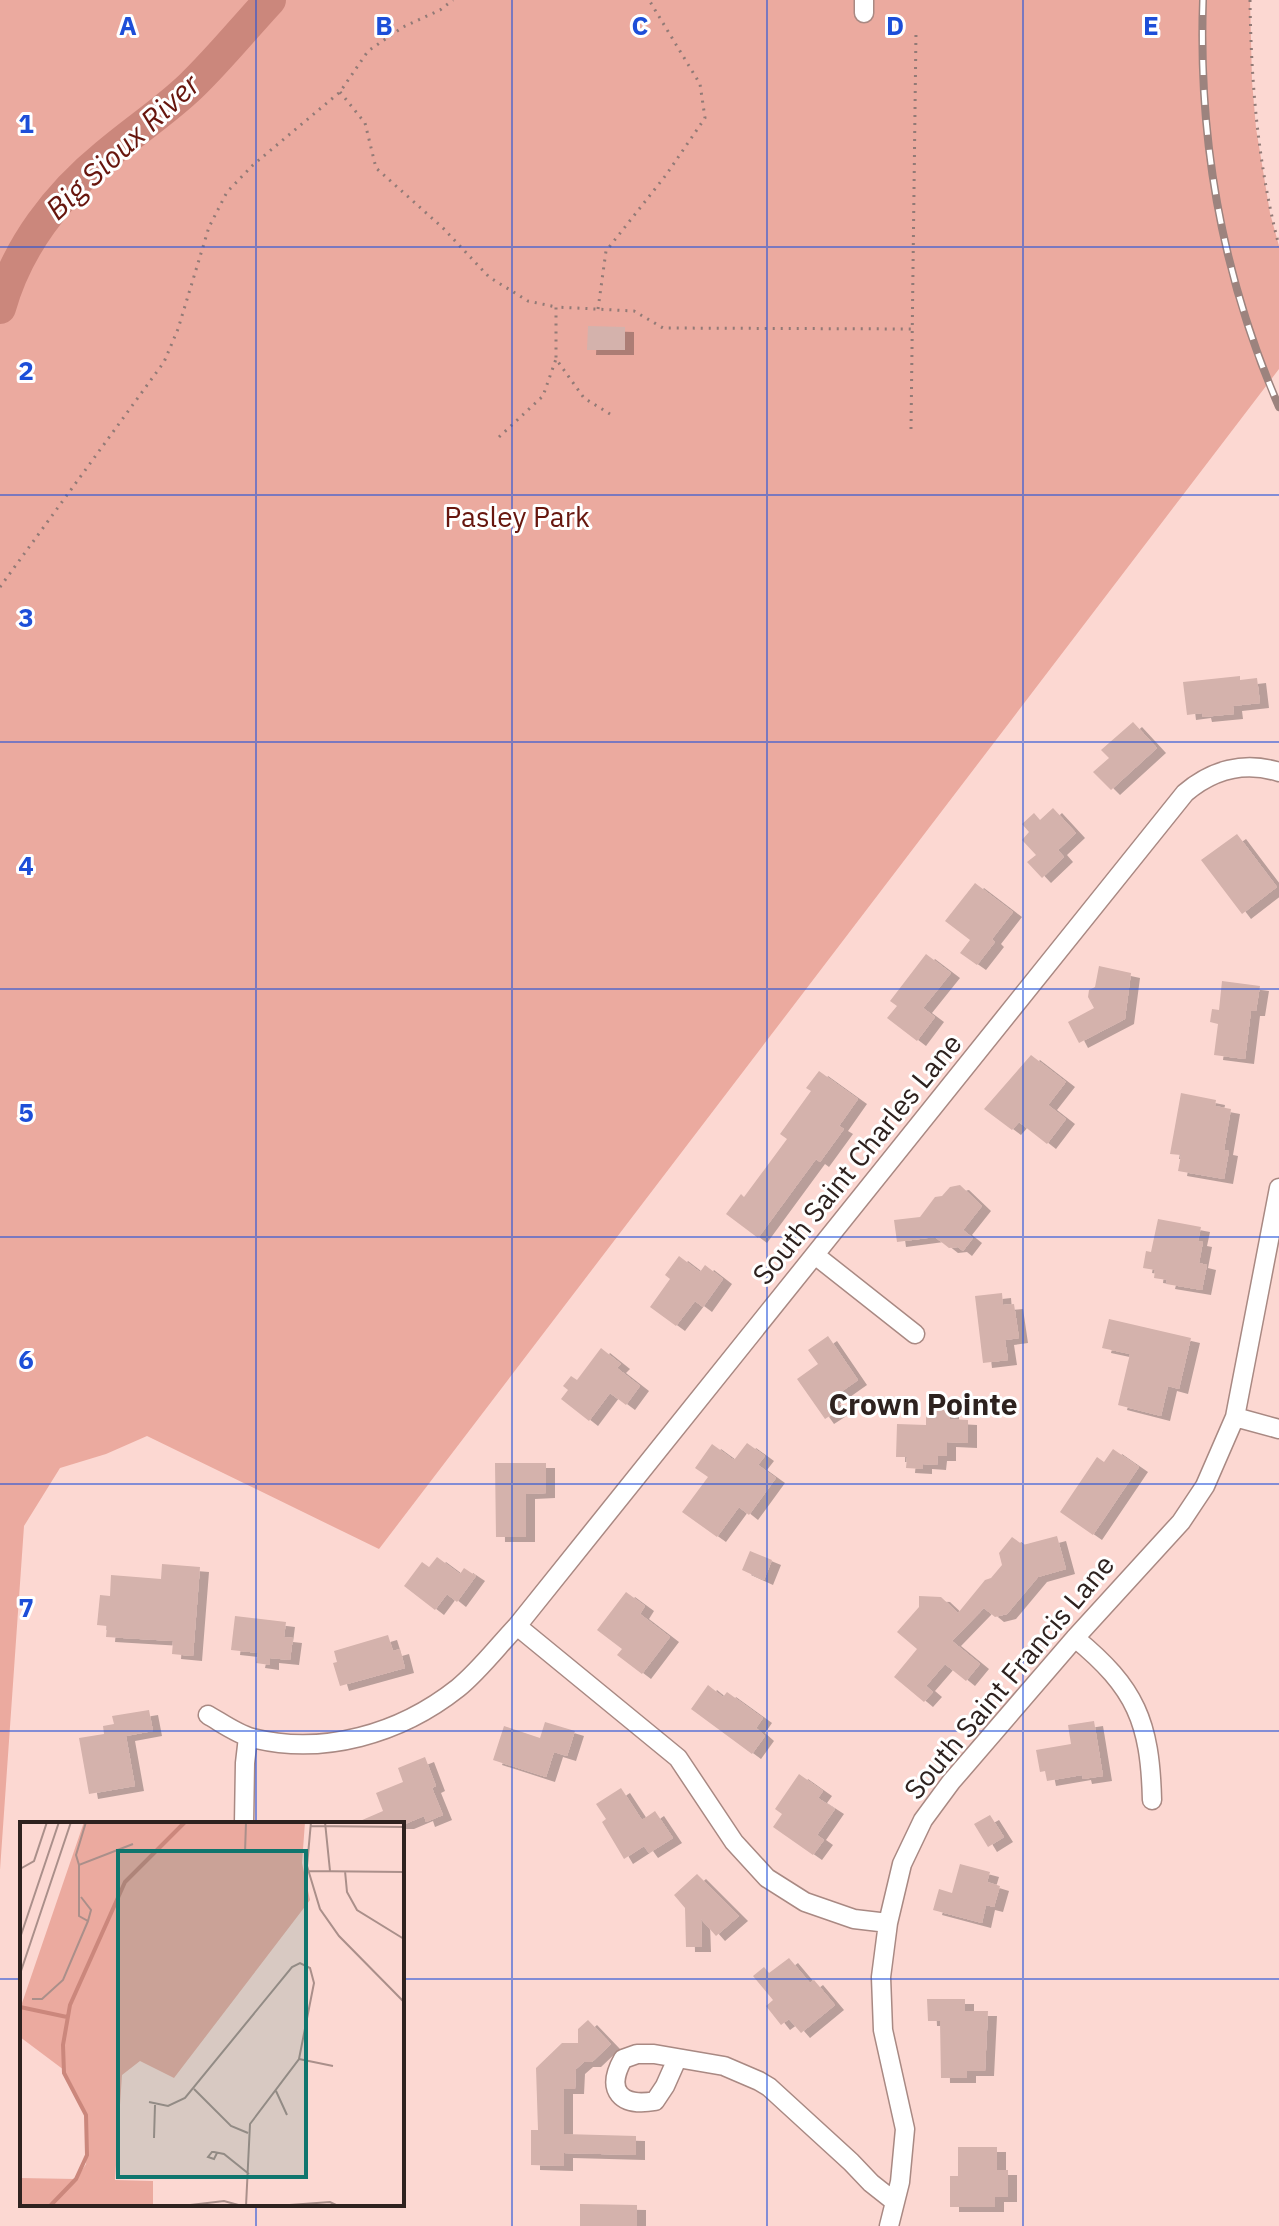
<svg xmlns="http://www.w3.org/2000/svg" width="1279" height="2226" font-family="'IBM Plex Sans',sans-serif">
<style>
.green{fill:#ebaa9f}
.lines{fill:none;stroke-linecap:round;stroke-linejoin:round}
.river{stroke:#cb877c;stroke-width:32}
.building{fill:#d4b2ac;filter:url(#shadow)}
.minor-casing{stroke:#a98983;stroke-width:21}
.path{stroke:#927a76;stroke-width:3;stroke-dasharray:2 6;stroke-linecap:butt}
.minor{stroke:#fff;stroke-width:18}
.rail-casing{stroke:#9c837e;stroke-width:8}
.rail{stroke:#fff;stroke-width:5;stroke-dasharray:15;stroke-linecap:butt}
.grid{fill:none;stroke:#1d4ed8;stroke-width:2;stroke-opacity:0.55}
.labels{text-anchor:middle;stroke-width:6;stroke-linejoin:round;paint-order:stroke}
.park-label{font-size:28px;fill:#67160e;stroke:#fff}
.street-label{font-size:28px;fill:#2e221f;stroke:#fff}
.water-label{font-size:30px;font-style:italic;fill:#67150d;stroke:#fff}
.neighbourhood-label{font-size:30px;font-weight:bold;fill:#2e221f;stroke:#fff}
.inset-river{fill:none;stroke:#cb877c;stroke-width:4}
.inset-road{fill:none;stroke:#aa8f8a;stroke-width:2}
.view{fill:#0f766e;fill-opacity:0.15;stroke:#0f766e;stroke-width:4}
.inset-edge{fill:none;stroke:#2e221f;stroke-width:4}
.grid-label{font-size:26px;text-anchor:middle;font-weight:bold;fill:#1d4ed8;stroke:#fff;stroke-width:6;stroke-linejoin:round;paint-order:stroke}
</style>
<defs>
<filter id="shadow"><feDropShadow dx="9" dy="5" stdDeviation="0" flood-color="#0004"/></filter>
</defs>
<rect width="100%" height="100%" fill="#fcd8d2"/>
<path class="green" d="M0 0H1250L1252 81 1256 128 1270 213 1279 246V369L379 1549 147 1436 106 1454 60 1468 24 1526 0 1870Z"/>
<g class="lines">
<path class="river" d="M0 308C17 247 57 195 106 155 134 131 165 111 191 86 219 59 244 28 270 0"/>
</g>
<path class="building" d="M588 326 625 327V350H587Z
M1240 676V680L1257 678 1260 703 1233 706 1234 714 1203 717 1202 713 1187 715 1183 682Z
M1133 722 1157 748 1111 790 1093 772 1109 758 1101 750Z
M1053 808 1076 833 1058 850 1064 857 1042 878 1027 862 1036 855 1022 840 1029 832 1022 824 1034 813 1040 820Z
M1237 834 1277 887 1242 914 1201 860Z
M975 883 1013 912 992 939 995 942 977 965 960 953 970 940 945 921Z
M926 954 951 973 923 1008 935 1017 917 1041 887 1018 897 1006 890 1001Z
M1099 966 1131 973 1125 1019 1079 1043 1068 1022 1094 1008 1088 997 1089 990 1095 987Z
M1222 981 1260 986 1256 1011H1251L1245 1059 1214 1055 1218 1024 1210 1022 1212 1009 1219 1010Z
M1031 1055 1066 1082 1048 1105 1066 1119 1047 1144 1019 1122 1012 1130 984 1109Z
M819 1071 858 1099 839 1126 844 1129 820 1162 816 1159 758 1238 726 1214 741 1194 744 1197 787 1139 780 1134 811 1091 806 1088Z
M1181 1093 1216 1100 1215 1106 1231 1109 1224 1150 1229 1151 1224 1179 1178 1171 1181 1155 1170 1154Z
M960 1185 982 1206 963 1230 973 1238 963 1251 958 1247 949 1248 935 1237 897 1242 894 1220 920 1217 935 1197 942 1196 950 1187Z
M1158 1219 1201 1227 1198 1241 1203 1242 1199 1263 1207 1265 1202 1290 1166 1284 1167 1280 1154 1278 1155 1270 1143 1268 1146 1251 1151 1252Z
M679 1256 700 1272 705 1265 723 1279 703 1307 695 1301 676 1326 650 1307 670 1279 665 1275Z
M1002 1293 1003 1305 1014 1304 1019 1338 1005 1340 1008 1360 983 1363 975 1296Z
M1109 1319 1191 1338 1179 1389 1168 1386 1161 1416 1118 1405 1130 1354 1102 1348Z
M828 1336 858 1380 831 1399 839 1410 825 1419 797 1379 818 1364 808 1350Z
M601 1348 621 1364 617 1368 640 1386 626 1405 610 1393 589 1421 561 1399 568 1390 563 1386 571 1376 577 1380Z
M926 1405 950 1406V1419L968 1420V1443L947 1442V1456H938L937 1465 923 1464V1469L906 1468 907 1457H896L897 1424 926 1425Z
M747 1443 765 1456 758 1465 776 1478 749 1515 739 1507 717 1537 682 1512 708 1477 695 1468 712 1444 734 1460Z
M1113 1449 1139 1467 1093 1535 1060 1512 1097 1457 1104 1462Z
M495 1463H546V1493L526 1494V1537H496Z
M1057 1536 1066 1569 1038 1577 1007 1614 995 1617 984 1608 952 1641 980 1664 966 1681 945 1664 926 1686 933 1692 924 1702 894 1677 917 1649 897 1632 919 1607V1596L941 1597 958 1613 985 1580 991 1578 1002 1565 999 1553 1012 1537 1023 1545Z
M750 1551 772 1560 764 1580 742 1570Z
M437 1557 460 1574 464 1568 476 1576 457 1602 447 1594 435 1610 404 1586 422 1562 429 1567Z
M162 1564 200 1567 193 1656 172 1654 173 1641 106 1637 107 1626 97 1625 100 1595 110 1596 111 1575 161 1579Z
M626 1592 645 1606 640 1614 670 1637 642 1674 617 1655 622 1649 597 1630Z
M235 1616 286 1622 284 1637 293 1638 290 1660 270 1658V1665L256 1663 258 1653 231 1650Z
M388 1635 393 1651 400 1649 405 1668 340 1686 333 1663 337 1662 334 1651Z
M708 1685 723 1697 727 1692 763 1718 756 1728 765 1736 752 1754 691 1709Z
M149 1710 153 1731 126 1736 135 1786 89 1794 79 1738 104 1734 103 1726 114 1724 112 1716Z
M1094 1721 1103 1776 1083 1779 1082 1775 1047 1781 1045 1771 1040 1772 1036 1750 1071 1744 1068 1725Z
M545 1722 575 1731 567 1756 554 1752 546 1777 493 1760 504 1726 540 1738Z
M425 1757 436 1786 432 1788 443 1815 426 1822 424 1816 405 1824H353L383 1811 376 1793 403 1782 398 1768Z
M799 1774 823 1791 818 1798 835 1809 817 1835 824 1840 813 1855 773 1827 782 1814 775 1809Z
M621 1788 642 1820 655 1811 673 1838 649 1853 644 1846 624 1859 602 1822 606 1819 596 1804Z
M990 1815 1004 1837 988 1847 974 1824Z
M960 1864 990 1872 987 1882 1000 1886 994 1907 986 1905 982 1923 933 1910 939 1889 952 1893Z
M697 1874 739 1916 716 1936 701 1919 702 1947H686L685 1908 674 1895Z
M789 1958 810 1983 814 1980 835 2005 801 2033 789 2019 781 2025 766 2006 773 2000 753 1976 764 1967 769 1973Z
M927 1999H965V2011H988L985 2071H967V2078H941L940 2021H928Z
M588 2020 611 2044 592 2062H584L576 2069 575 2089H564V2134L636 2136V2155L564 2153V2166L531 2165V2130H538L536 2068 562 2043H578V2029Z
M958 2147H997V2170H1008V2197H995V2207H950V2176H958Z
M580 2204 637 2205V2226H580Z"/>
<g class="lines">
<g class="minor-casing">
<path id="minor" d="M864 13V0
M815 1255 915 1334
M1235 1417 1279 1429
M517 1626 678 1758 734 1842 767 1878 805 1902 854 1919 888 1923
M1075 1638C1136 1688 1150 1722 1152 1800
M208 1715C222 1723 237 1734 252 1738 323 1756 400 1734 458 1688 479 1671 498 1646 517 1626L1185 793C1212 770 1244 761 1279 772
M244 1824 245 1763 248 1737
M677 2059 665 2086 655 2101C621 2107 605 2091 623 2059L637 2054H654L724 2066 759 2081 769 2087 851 2162 871 2183 895 2202
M889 2226 900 2182 905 2129 883 2030 881 1977 888 1923 902 1864 923 1820 951 1782 1075 1638 1181 1522 1205 1486 1235 1417 1279 1188"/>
</g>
<path class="path" d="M1250 0C1251 83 1258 165 1279 246
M340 92 365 123 376 168 443 228 489 277 528 301 556 307
M598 309 606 251 666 175 705 118 700 84 649 0
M610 414 584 398 556 359V307L634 311 663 328 912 329
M911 429 916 31
M499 437 543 396 556 359
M0 587 164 362 178 329 209 227 227 192 253 165 340 92 368 51 403 27 440 10 453 0"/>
<use href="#minor" class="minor"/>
<g class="rail-casing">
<path id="rail" d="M1203 0C1198 141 1223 278 1279 407"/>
</g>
<use href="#rail" class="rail"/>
</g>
<path class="grid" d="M256 0V1824M512 0V2226M767 0V2226M1023 0V2226M0 247H1279M0 495H1279M0 742H1279M0 989H1279M0 1237H1279M0 1484H1279M0 1731H1279M0 1979H22M402 1979H1279M256 2204V2226"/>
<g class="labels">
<g class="park-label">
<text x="517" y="527">Pasley Park</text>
</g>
<g class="street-label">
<text transform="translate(857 1159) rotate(-51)" y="10">South Saint Charles Lane</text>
<text transform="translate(1009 1677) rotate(-50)" y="10">South Saint Francis Lane</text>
</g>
<g class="water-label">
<text transform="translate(123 147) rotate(-43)" y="10">Big Sioux River</text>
</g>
<g class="neighbourhood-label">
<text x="923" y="1415">Crown Pointe</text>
</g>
</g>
<g transform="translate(20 1822)">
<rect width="384" height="384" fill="#fcd8d2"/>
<path d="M64 0H285L282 41 290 78 154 256 120 239 102 253 95 358 133 359V384H0V356L56 357 66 342 68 309 61 280 44 248 0 215V187Z" fill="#ebaa9f"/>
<path class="inset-river" d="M0 185 47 195M30 384 56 357 67 333 66 293 44 251 43 223 50 183 105 60 165 0"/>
<path class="inset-road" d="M66 0 56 33 59 43 113 22M291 0 287 44 300 87 319 114 384 180M305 0 310 49M290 4 384 5M225 31 226 0M59 43V94L68 99 71 88 61 75M0 47 14 39 27 0M288 49 384 50M325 49 327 70 337 88 384 117M0 116 39 0M0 152 51 0M12 177H22L43 158 68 99M279 237 313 244M174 267 211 304 228 311M256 269 267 293M129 280 148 284 165 276 272 145 280 141 290 146 294 161 279 237 230 302 226 384M134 316 135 283M197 331 194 337 188 335 192 330H194L204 332 229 352M162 384 204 379 222 384M256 384 310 380 318 384"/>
<path class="view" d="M98 29H286V355H98Z"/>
<rect width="384" height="384" class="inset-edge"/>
</g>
<g class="grid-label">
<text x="128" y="35">A</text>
<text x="384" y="35">B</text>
<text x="640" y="35">C</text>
<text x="895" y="35">D</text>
<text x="1151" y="35">E</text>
<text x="26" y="133">1</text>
<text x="26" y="380">2</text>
<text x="26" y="627">3</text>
<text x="26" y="875">4</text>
<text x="26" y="1122">5</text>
<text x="26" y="1369">6</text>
<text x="26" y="1617">7</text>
</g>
</svg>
